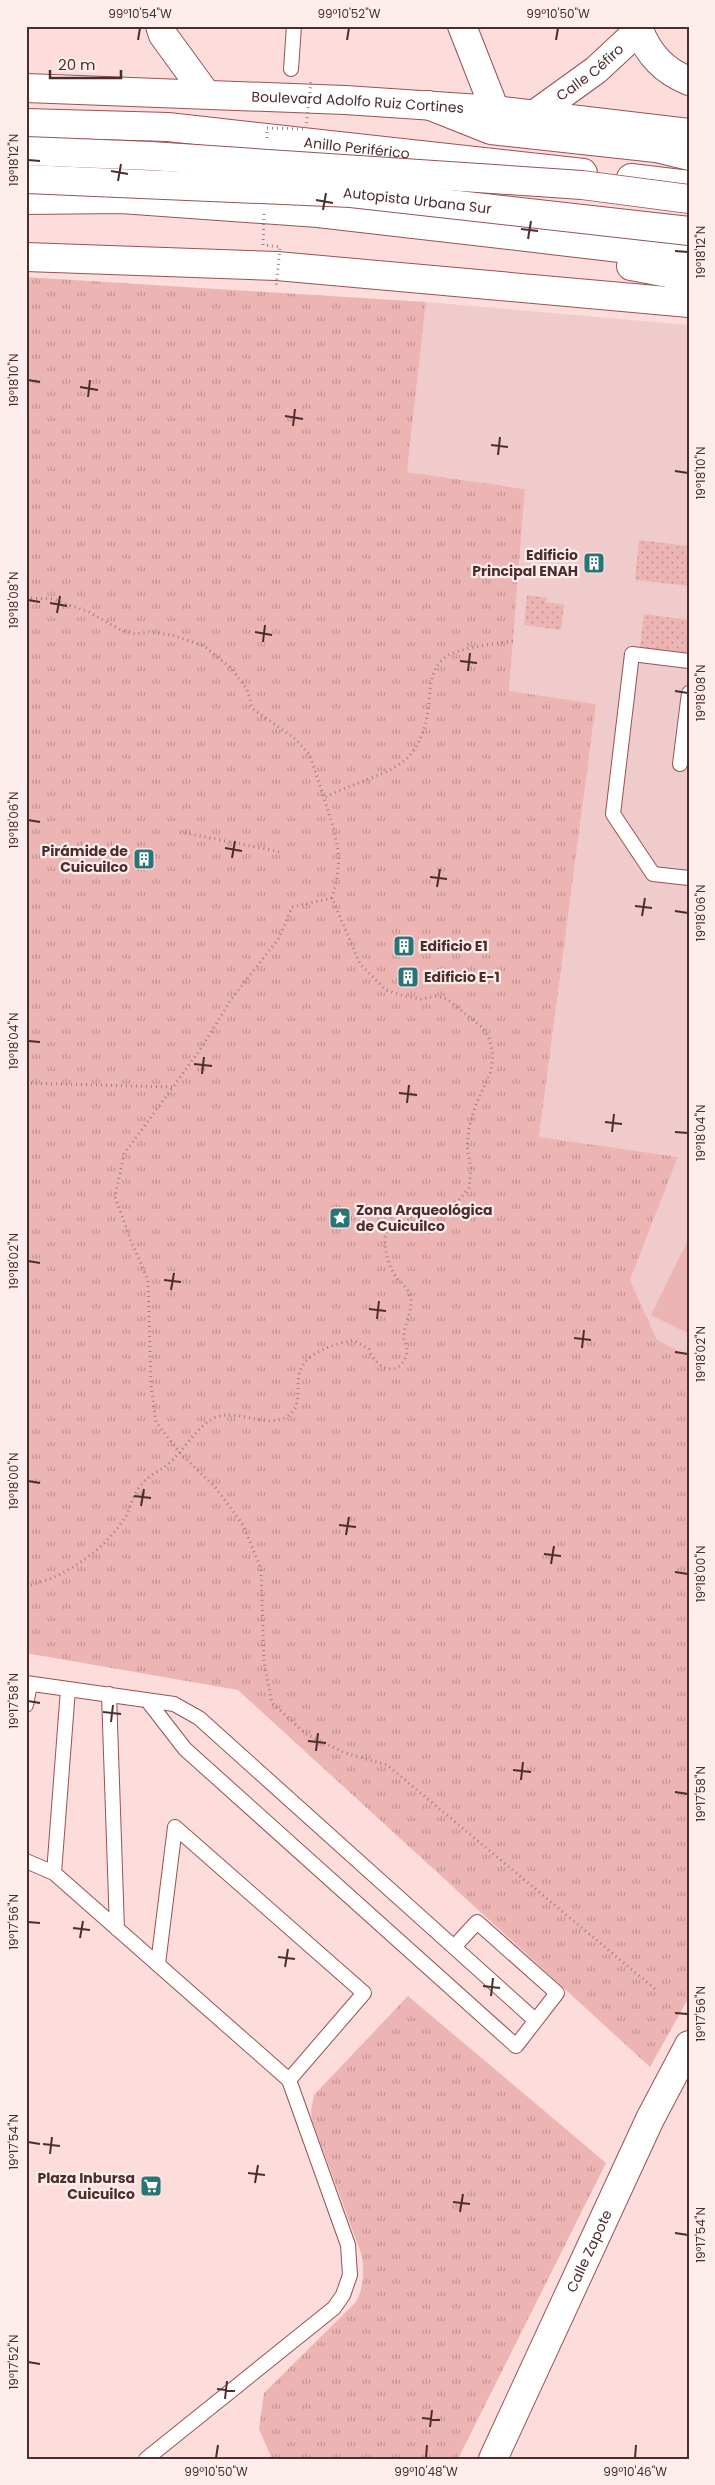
<svg xmlns="http://www.w3.org/2000/svg" width="715" height="2485" font-family="Poppins,sans-serif">
<style>
.built{fill:#efcbcb}
.grass{fill:url(#grass-tufts)}
.garden{fill:url(#garden-dots)}
.pitch{fill:#edb4b4}
.lines{fill:none;stroke-linecap:round;stroke-linejoin:round}
.lane-casing{stroke:#975255;stroke-width:16}
.street-casing{stroke:#975255;stroke-width:30}
.secondary-casing{stroke:#975255;stroke-width:30}
.highway-casing{stroke:#975255;stroke-width:30}
.path{stroke:#a08081;stroke-width:3;stroke-dasharray:1 4;stroke-linecap:butt}
.lane{stroke:#fff;stroke-width:14}
.street{stroke:#fff;stroke-width:28}
.secondary{stroke:#fff;stroke-width:28}
.highway{stroke:#fff;stroke-width:28}
.highway-bridge-casing{stroke:#975255;stroke-width:30;stroke-linecap:butt}
.path-bridge{stroke:#a08081;stroke-width:3;stroke-dasharray:1 4;stroke-linecap:butt}
.highway-bridge{stroke:#fff;stroke-width:28}
.ticks{fill:none;stroke:#4c2d2e;stroke-width:2}
.labels{text-anchor:middle;stroke-width:4.5;stroke-linejoin:round;paint-order:stroke}
.street-label{font-size:14px;fill:#4c2d2e;stroke:#feeded}
.poi-label{font-size:14px;font-weight:bold;fill:#4c2d2e;stroke:#feeded;text-anchor:end}
.neatline{fill:none;stroke:#4c2d2e;stroke-width:2}
.ticks-label{font-size:12px;text-anchor:middle;fill:#4c2d2e}
</style>
<defs>
<pattern id="grass-tufts" width="24" height="20" patternUnits="userSpaceOnUse" patternTransform="scale(1.25)"><rect width="24" height="20" fill="#edb4b4"/><path d="M3 7l-1-3M5 7V3M7 7l1-3M15 17l-1-3M17 17v-4M19 17l1-3" fill="none" stroke="#c29393"/></pattern>
<pattern id="garden-dots" width="8" height="8" patternUnits="userSpaceOnUse" patternTransform="scale(1.25)"><rect width="8" height="8" fill="#edb4b4"/><path d="M2 2h.1M6 6h.1" fill="none" stroke="#c29393" stroke-width="1.8" stroke-linecap="round"/></pattern>
</defs>
<rect width="100%" height="100%" fill="#fddcdc"/>
<path class="built" d="M426 302 689 325V1356L657 1340 630 1280 678 1157 539 1138 596 704 509 692 525 489 407 472Z"/>
<path class="grass" d="M26 277 426 302 407 472 525 489 509 691 596 704 539 1137 678 1157 630 1280 657 1340 689 1356V1997L650 2067 238 1690 26 1653Z
M408 1996 606 2163 458 2459H272L259 2429 264 2393 356 2302C364 2286 364 2274 362 2256L312 2120 311 2111 314 2095Z"/>
<path class="garden" d="M639 540 689 546V586L635 580Z
M527 595 547 598 546 602 564 605 561 630 524 625Z
M644 614 689 620V654L640 647Z"/>
<path class="pitch" d="M689 1238V1334L651 1315Z"/>
<g class="lines">
<g class="lane-casing">
<path id="lane" d="M291 69 294 26
M689 661 632 654 613 814 653 874 689 878
M680 764 689 693
M26 1683 174 1704 199 1718 535 2020
M109 1694 117 1929
M147 1700 185 1749 516 2046 557 1993 477 1922 454 1947
M26 1705 30 1684
M26 1861 54 1873 289 2080
M54 1873 68 1689
M158 1964 175 1827
M146 2459 334 2308 343 2295 350 2275 348 2245 289 2080 364 1993 175 1827"/>
</g>
<g class="street-casing">
<g id="street">
<path d="M160 26 163 35 206 94"/>
<path d="M462 26 495 110"/>
<path id="s1" d="M493 2459 650 2119 689 2045"/>
</g>
</g>
<g class="secondary-casing">
<g id="secondary">
<path d="M639 30C649 55 664 71 689 81"/>
<path id="s2" d="M26 88 345 100 495 110 689 133"/>
<path id="s3" d="M535 114 596 70 639 30V26"/>
<path d="M26 257 277 266 689 303"/>
</g>
</g>
<g class="highway-casing">
<g id="highway">
<path d="M428 105 491 130 656 148 689 156"/>
<path id="s4" d="M26 123 168 127 583 173"/>
<path d="M631 178 689 185"/>
<path d="M26 200 121 199 318 213 689 256"/>
<path d="M631 266 689 277"/>
</g>
</g>
<path class="path" d="M26 598 52 599 89 612 119 629 135 634 149 632 172 635 204 646 232 669 247 690 253 709 294 738 310 755 324 798
M180 832 281 852
M26 850 27 851
M332 898 292 907 279 938 230 1001 200 1050 124 1154 115 1197 131 1241 148 1280 151 1385 156 1422 179 1452 215 1487 243 1525 261 1569 264 1662 272 1703 306 1734 345 1753 387 1765 655 1989
M26 1083 172 1087
M26 1586C65 1578 105 1550 126 1516 131 1506 133 1495 140 1486 148 1476 158 1472 167 1465 183 1452 193 1432 209 1421 233 1404 262 1430 286 1417 306 1406 292 1382 303 1365 313 1350 336 1344 353 1340L369 1349C376 1370 400 1379 407 1353 408 1347 404 1343 404 1338 403 1324 416 1307 409 1293 406 1285 397 1280 393 1272 382 1251 381 1225 399 1209L427 1212 440 1208 458 1201 469 1188 471 1168 467 1147 469 1128 475 1107 491 1071 493 1055 489 1038 482 1027 447 999 436 996 421 999 404 996 386 990 360 964 332 898 337 880 339 855 334 830 324 798C348 784 393 775 410 755 419 744 424 732 427 717 432 695 425 665 453 653 472 646 493 644 513 641"/>
<use href="#lane" class="lane"/>
<use href="#street" class="street"/>
<use href="#secondary" class="secondary"/>
<use href="#highway" class="highway"/>
<g class="highway-bridge-casing">
<g id="highway-bridge">
<path d="M26 151 151 156 582 185 689 199"/>
<path id="s5" d="M26 179 351 193 689 231"/>
</g>
</g>
<path class="path-bridge" d="M267 138V128L306 129 311 80
M264 214 263 245 280 247 276 288"/>
<use href="#highway-bridge" class="highway-bridge"/>
</g>
<path class="ticks" d="M138 40 140 28M347 40 349 28M556 40 558 28M28 160 40 161M111 171 128 174M118 181 121 164M316 200 333 203M323 210 326 193M521 229 538 231M528 239 531 221M675 251 688 252M28 380 40 382M80 387 98 390M88 397 90 380M285 416 303 419M293 426 295 409M491 445 508 447M498 455 500 437M675 471 688 473M28 600 40 602M50 603 67 606M57 613 60 596M255 632 272 635M263 642 265 625M460 661 477 663M468 671 470 653M675 691 688 693M28 820 40 822M225 848 242 851M232 858 235 841M430 877 447 879M437 887 440 869M635 906 652 908M675 911 688 913M642 916 645 898M28 1041 40 1042M194 1064 212 1066M202 1074 204 1057M399 1093 417 1095M407 1103 409 1085M605 1122 622 1124M612 1132 614 1114M675 1132 688 1133M28 1261 40 1263M164 1280 181 1282M171 1290 174 1273M369 1309 386 1311M377 1319 379 1301M574 1338 591 1340M582 1348 584 1330M675 1352 688 1354M28 1481 40 1483M134 1496 151 1498M141 1506 144 1489M339 1525 356 1527M346 1535 349 1517M544 1554 561 1556M551 1564 554 1546M675 1572 688 1574M28 1701 40 1703M103 1712 121 1714M111 1722 113 1705M308 1741 326 1743M316 1751 318 1733M513 1770 531 1772M521 1780 523 1762M675 1792 688 1794M28 1922 40 1923M73 1928 90 1930M80 1938 83 1921M278 1957 295 1959M285 1967 288 1949M483 1986 500 1988M491 1996 493 1978M675 2013 688 2014M28 2142 40 2144M43 2144 60 2146M50 2154 52 2137M248 2173 265 2175M255 2183 258 2165M453 2202 470 2204M460 2212 463 2194M675 2233 688 2235M28 2362 40 2364M217 2389 235 2391M225 2399 227 2381M422 2418 440 2420M430 2427 432 2410M216 2458 218 2445M426 2458 427 2445M635 2458 636 2445"/>
<defs>
<g id="building-square" transform="scale(1.125)"><rect x="-9" y="-9" width="18" height="18" rx="4" fill="#2a7476" stroke="#feeded"/><path d="M-4-6H4V6H1V3H-1V6H-4ZM-2.5-4.3h1.7v1.8h-1.7ZM.8-4.3h1.7v1.8H.8ZM-2.5-1h1.7V.8h-1.7ZM.8-1h1.7V.8H.8Z" fill="#fff"/></g>
<g id="sight-square" transform="scale(1.125)"><rect x="-9" y="-9" width="18" height="18" rx="4" fill="#2a7476" stroke="#feeded"/><path d="M0-6L1.8-2.2L6-1.7L2.9 1.2L3.7 5.4L0 3.3L-3.7 5.4L-2.9 1.2L-6-1.7L-1.8-2.2Z" fill="#fff"/></g>
<g id="supermarket-square" transform="scale(1.125)"><rect x="-9" y="-9" width="18" height="18" rx="4" fill="#2a7476" stroke="#feeded"/><path d="M-6-5.5h2.5l.6 2H6L4.5 2H-2.5L-4.4-4H-6ZM-1.5 3.2a1.3 1.3 0 1 0 .1 0ZM3 3.2a1.3 1.3 0 1 0 .1 0Z" fill="#fff"/></g>
</defs>
<g fill-rule="evenodd">
<use href="#building-square" x="594" y="563"/>
<use href="#building-square" x="144" y="859"/>
<use href="#building-square" x="404" y="946"/>
<use href="#building-square" x="408" y="977"/>
<use href="#sight-square" x="340" y="1218"/>
<use href="#supermarket-square" x="151" y="2186"/>
</g>
<g class="labels">
<g class="street-label">
<text dy="5" stroke="none"><textPath href="#s3" startOffset="69">Calle Céfiro</textPath></text>
<text dy="5" stroke="none"><textPath href="#s2" startOffset="332">Boulevard Adolfo Ruiz Cortines</textPath></text>
<text dy="5" stroke="none"><textPath href="#s4" startOffset="332">Anillo Periférico</textPath></text>
<text dy="5" stroke="none"><textPath href="#s5" startOffset="392">Autopista Urbana Sur</textPath></text>
<text dy="5" stroke="none"><textPath href="#s1" startOffset="229">Calle Zapote</textPath></text>
</g>
<g class="poi-label">
<text x="578" y="560">Edificio<tspan x="578" dy="16">Principal ENAH</tspan></text>
<text x="128" y="856">Pirámide de<tspan x="128" dy="16">Cuicuilco</tspan></text>
<text x="420" y="951" text-anchor="start">Edificio E1</text>
<text x="424" y="982" text-anchor="start">Edificio E-1</text>
<text x="356" y="1215" text-anchor="start">Zona Arqueológica<tspan x="356" dy="16">de Cuicuilco</tspan></text>
<text x="135" y="2183">Plaza Inbursa<tspan x="135" dy="16">Cuicuilco</tspan></text>
</g>
</g>
<rect width="715" height="2485" fill="none" stroke="#feeded" stroke-width="55"/>
<path d="M50 70v8h71v-8" fill="none" stroke="#4c2d2e" stroke-width="2.5"/>
<text x="58" y="70" font-size="15" fill="#4c2d2e" stroke="#feeded" stroke-width="4" paint-order="stroke">20 m</text>
<rect x="28" y="28" width="660" height="2430" class="neatline"/>
<g class="ticks-label">
<text x="140" y="18">99°10'54"W</text>
<text x="349" y="18">99°10'52"W</text>
<text x="558" y="18">99°10'50"W</text>
<text transform="translate(14 160) rotate(-90)" y="4">19°18'12"N</text>
<text transform="translate(701 252) rotate(-90)" y="4">19°18'12"N</text>
<text transform="translate(14 380) rotate(-90)" y="4">19°18'10"N</text>
<text transform="translate(701 473) rotate(-90)" y="4">19°18'10"N</text>
<text transform="translate(14 600) rotate(-90)" y="4">19°18'08"N</text>
<text transform="translate(701 693) rotate(-90)" y="4">19°18'08"N</text>
<text transform="translate(14 820) rotate(-90)" y="4">19°18'06"N</text>
<text transform="translate(701 913) rotate(-90)" y="4">19°18'06"N</text>
<text transform="translate(14 1041) rotate(-90)" y="4">19°18'04"N</text>
<text transform="translate(701 1133) rotate(-90)" y="4">19°18'04"N</text>
<text transform="translate(14 1261) rotate(-90)" y="4">19°18'02"N</text>
<text transform="translate(701 1354) rotate(-90)" y="4">19°18'02"N</text>
<text transform="translate(14 1481) rotate(-90)" y="4">19°18'00"N</text>
<text transform="translate(701 1574) rotate(-90)" y="4">19°18'00"N</text>
<text transform="translate(14 1701) rotate(-90)" y="4">19°17'58"N</text>
<text transform="translate(701 1794) rotate(-90)" y="4">19°17'58"N</text>
<text transform="translate(14 1922) rotate(-90)" y="4">19°17'56"N</text>
<text transform="translate(701 2014) rotate(-90)" y="4">19°17'56"N</text>
<text transform="translate(14 2142) rotate(-90)" y="4">19°17'54"N</text>
<text transform="translate(701 2235) rotate(-90)" y="4">19°17'54"N</text>
<text transform="translate(14 2362) rotate(-90)" y="4">19°17'52"N</text>
<text x="216" y="2476">99°10'50"W</text>
<text x="426" y="2476">99°10'48"W</text>
<text x="635" y="2476">99°10'46"W</text>
</g>
</svg>
